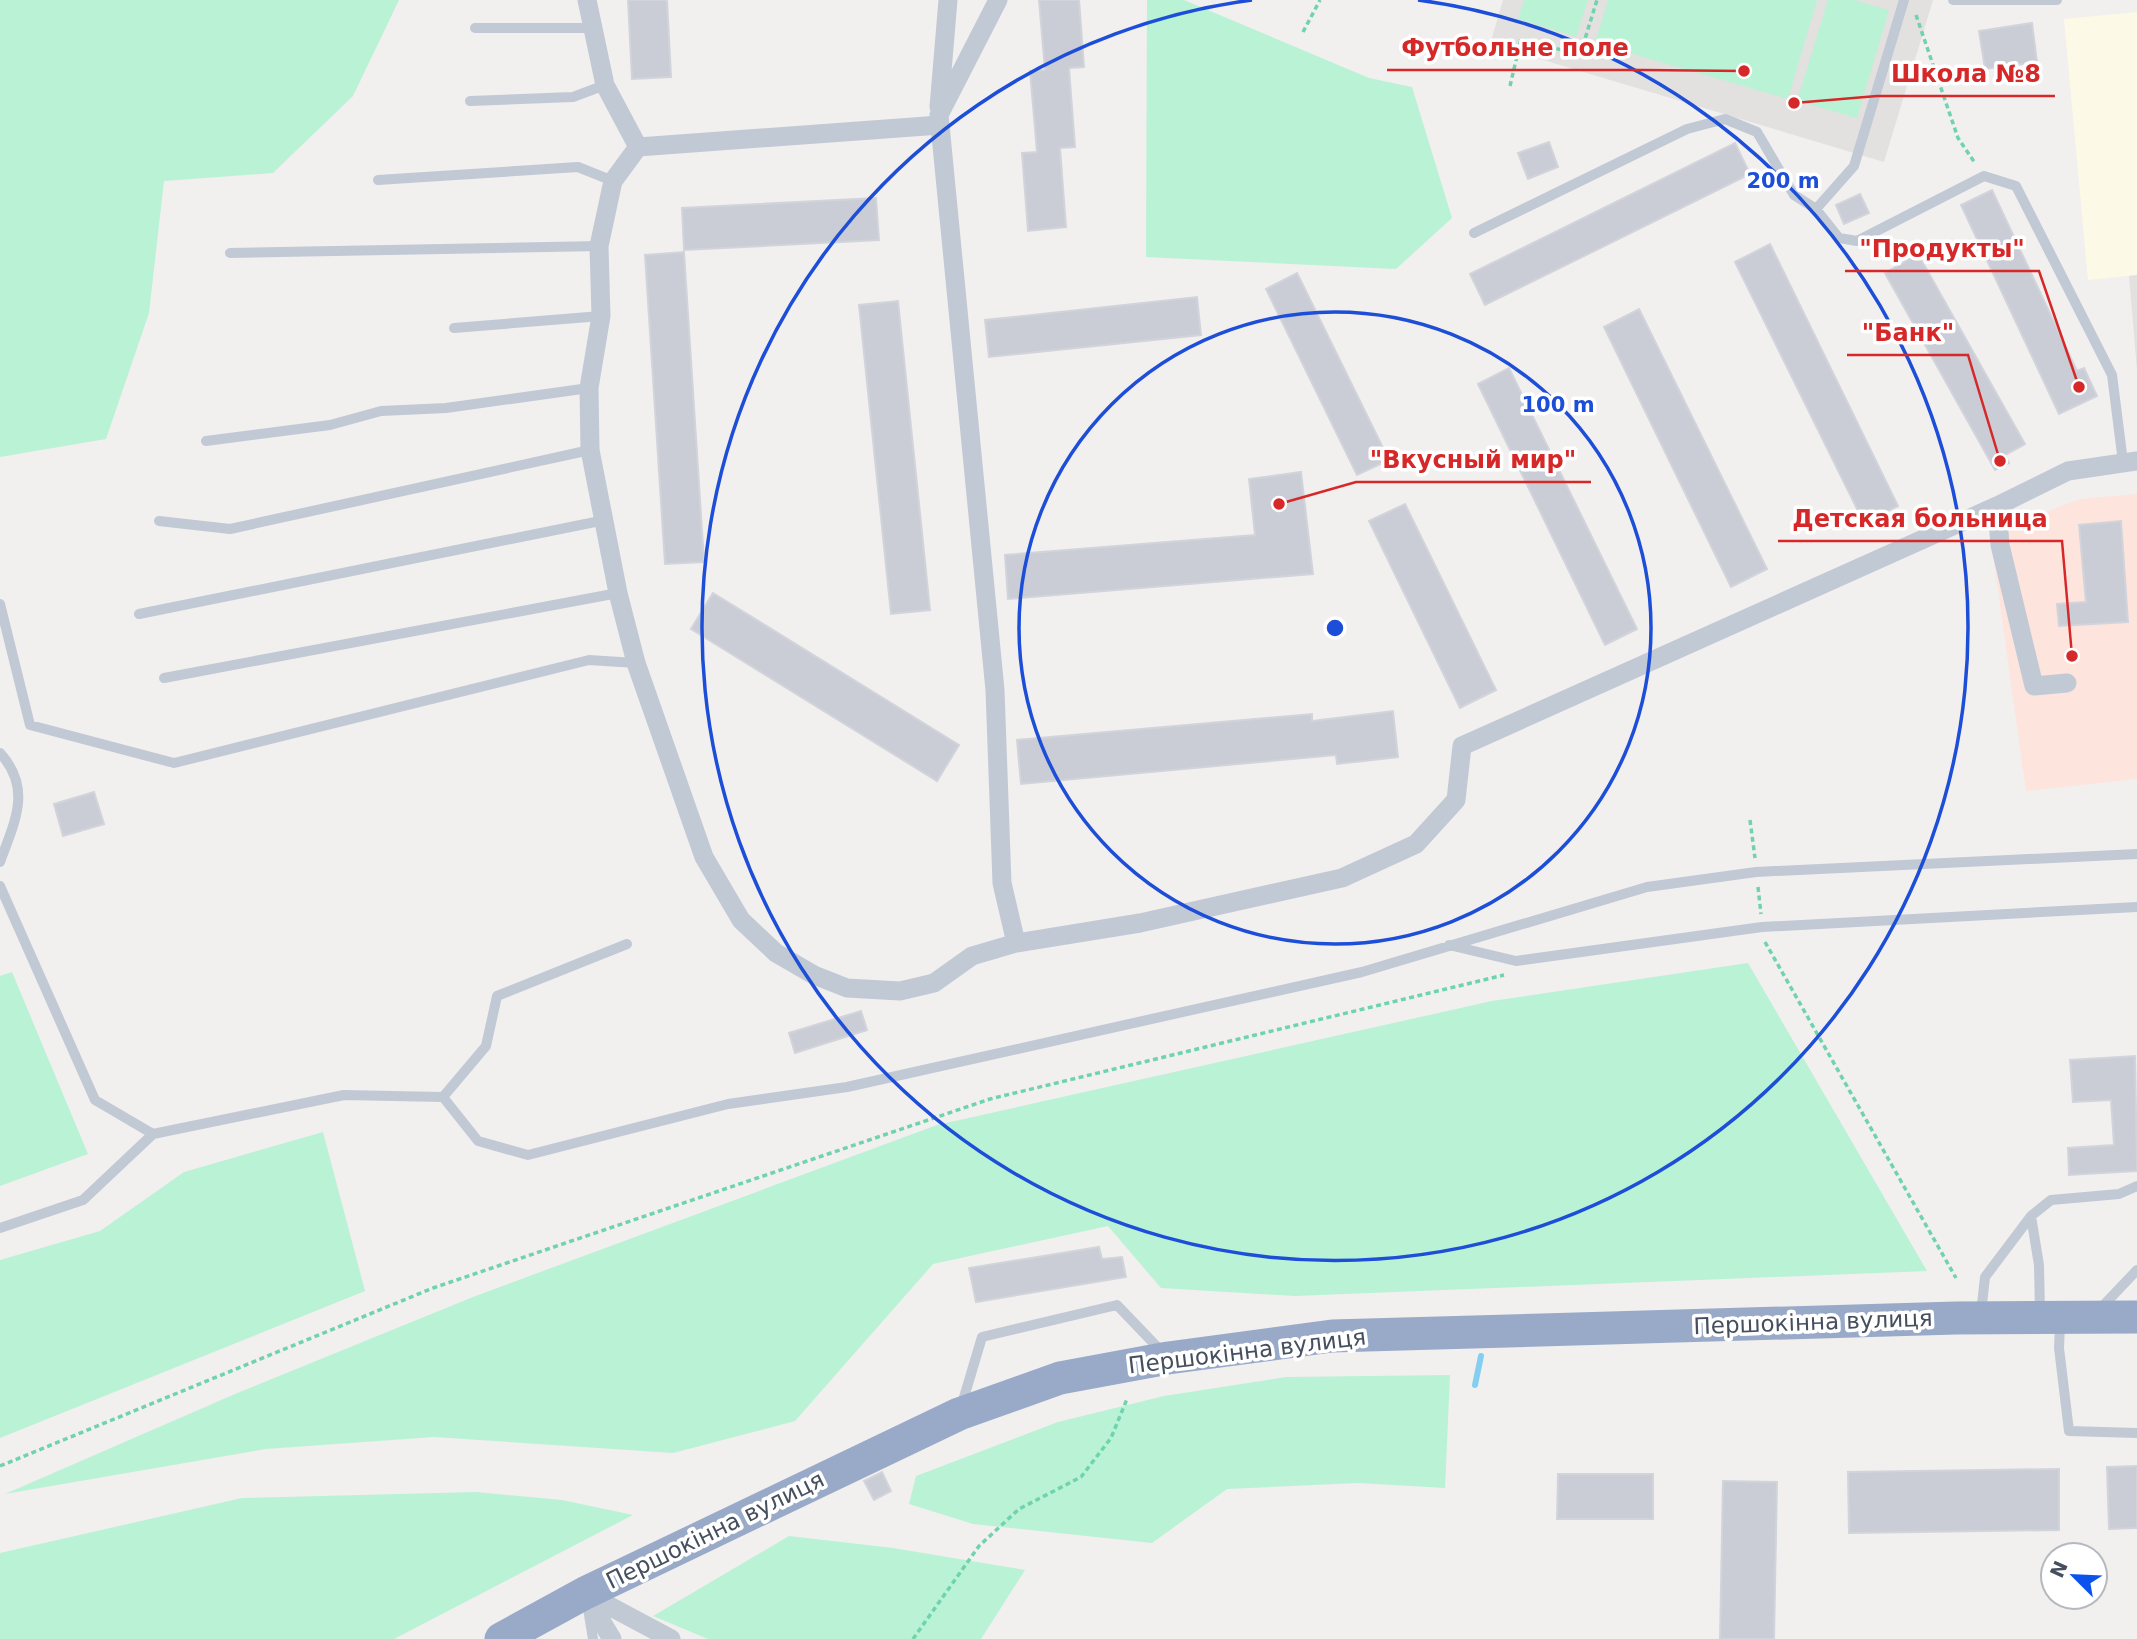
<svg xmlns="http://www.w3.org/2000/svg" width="2137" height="1639" font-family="'DejaVu Sans',sans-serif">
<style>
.commercial{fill:#fdf9e7}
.education{fill:#e3e0e0}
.medical{fill:#fde4dd}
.green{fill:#baf2d6}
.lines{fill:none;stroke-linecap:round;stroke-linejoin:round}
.stream{stroke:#84cef2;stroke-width:6}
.building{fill:#cacdd5;stroke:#d2d4db;stroke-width:2}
.path{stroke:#6fd3ae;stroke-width:3.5;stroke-dasharray:5 3.5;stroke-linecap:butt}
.service{stroke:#c1c9d5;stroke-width:10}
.minor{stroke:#c1c9d5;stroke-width:19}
.trunk{stroke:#98aac8;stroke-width:33}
.ring{fill:none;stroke:#1d4ed8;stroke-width:3.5}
.labels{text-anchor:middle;stroke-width:7;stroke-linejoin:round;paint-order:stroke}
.street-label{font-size:23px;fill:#454f5e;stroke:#fff}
.centre{fill:#1d4ed8;stroke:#fff;stroke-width:3.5}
.ring-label{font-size:21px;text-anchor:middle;font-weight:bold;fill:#1d4ed8;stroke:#fff;stroke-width:7;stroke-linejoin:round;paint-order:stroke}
.leader{fill:none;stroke:#d62828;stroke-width:2.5}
.callout-dot{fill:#d62828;stroke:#fff;stroke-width:2.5}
.callout-label{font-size:24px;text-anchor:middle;font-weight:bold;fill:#d62828;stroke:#fff;stroke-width:7;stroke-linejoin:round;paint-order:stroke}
</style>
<rect width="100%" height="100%" fill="#f2efef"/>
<path class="commercial" d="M2137 12V275L2088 280 2064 19Z"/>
<path class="education" d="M1503 0H1933L1884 162 1490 44Z
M2137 275V370L2129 276Z"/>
<path class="medical" d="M2137 494V779L2026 791 1990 533 2080 499Z"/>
<path class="green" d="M0 0H399L353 96 273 173 164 181 149 313 106 439 0 457Z
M1147 0H1184L1369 78 1412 87 1452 218 1396 269 1146 257Z
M1524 0H1588L1576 37 1518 19Z
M1608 0H1817L1788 99 1595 43Z
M1828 0H1854L1889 10 1857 118 1797 101Z
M1748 963 1927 1271 1295 1296 1161 1288 1108 1226 933 1264 795 1421 673 1453 434 1437 266 1449 5 1494 235 1394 473 1297 937 1125 1492 1001Z
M12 972 88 1154 0 1186V976Z
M323 1132 365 1291 0 1438V1260L100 1231 184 1172Z
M1450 1375 1445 1488 1358 1483 1227 1489 1152 1543 973 1524 909 1504 916 1476 1058 1422 1164 1396 1286 1377Z
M476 1492 562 1500 633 1515 394 1639H0V1553L242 1498Z
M789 1536 893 1548 1025 1570 981 1639H708L653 1616Z"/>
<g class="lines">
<path class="stream" d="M1475 1385 1481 1356"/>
</g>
<path class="building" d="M628 0H667L671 77 632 79Z
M1039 0H1079L1084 67 1069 68 1075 147 1060 148 1066 227 1028 231 1022 153 1037 152 1030 71 1045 70Z
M2032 23 2037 62 1985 69 1979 31Z
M1549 142 1558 167 1528 179 1518 153Z
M1735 143 1750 174 1485 305 1470 274Z
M1992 190 2077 371 2084 368 2097 396 2059 414 1961 205Z
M1860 194 1869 213 1844 224 1836 205Z
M876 198 879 240 684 250 682 208Z
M1770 244 1898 506 1864 523 1735 262Z
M684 252 704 562 665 564 645 255Z
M1918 254 2025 444 2005 455 2009 463 1995 470 1885 273Z
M1297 273 1389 460 1357 475 1266 289Z
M1197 297 1201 335 989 357 985 320Z
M898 301 930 610 891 614 859 305Z
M1639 309 1767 569 1731 587 1604 327Z
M1509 368 1637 629 1605 645 1478 384Z
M1301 472 1313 574 1008 599 1005 555 1255 535 1249 479Z
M1405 504 1496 690 1460 708 1369 521Z
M2121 521 2128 622 2059 626 2057 604 2086 602 2079 525Z
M713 593 959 745 937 781 691 629Z
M1393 711 1398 757 1337 764 1336 755 1021 784 1017 740 1312 714V721Z
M94 792 104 824 63 836 54 804Z
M861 1011 867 1030 795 1053 789 1033Z
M2135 1056 2137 1171 2069 1175 2068 1148 2114 1145 2111 1100 2073 1102 2070 1060Z
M1099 1247 1102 1259 1122 1257 1126 1277 976 1302 969 1268Z
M2137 1466V1528L2109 1529 2107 1467Z
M2059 1469V1530L1849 1533 1848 1472Z
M882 1472 891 1491 874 1500 864 1481Z
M1558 1474H1653V1519H1557Z
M1723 1481 1777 1482 1774 1639H1720Z"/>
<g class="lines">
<path class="path" d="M1916 15 1958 138 1975 163
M1303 32 1320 0
M1510 86 1521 39 1580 55 1597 0
M1750 820 1755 858
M1758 887 1761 914
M1765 942 1956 1278
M0 1466 433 1288 990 1099 1504 975
M913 1639 979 1546 1019 1509 1081 1477 1111 1438 1127 1399"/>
<path class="service" d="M1953 0H2057
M475 28H593
M470 101 573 97 605 85
M378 180 578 167 613 181
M1816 209 1839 238 1857 241 1984 176 2016 186 2112 375 2123 462
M1474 233 1687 129 1725 119 1757 132 1794 195 1816 209 1854 166 1904 0
M230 253 599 246
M454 328 601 316
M206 441 330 425 381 411 446 408 589 388
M159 521 230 529 590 450
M0 604 30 725 174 763 589 660 636 663
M139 614 605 520
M164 678 618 593
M0 753C33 789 14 823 0 862
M0 886 95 1100 153 1134
M1449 945 1516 961 1762 927 2137 907
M443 1097 486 1046 497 996 627 944
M2031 1216 2039 1265 2040 1312
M0 1228 83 1200 153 1134 344 1095 443 1097 478 1141 528 1155 728 1104 847 1087 1362 972 1647 887 1756 872 2137 854
M2099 1310 2137 1270
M1981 1313 1985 1277 2031 1216 2051 1200 2119 1194 2137 1186
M2060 1324 2059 1348 2069 1431 2137 1433
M962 1404 982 1337 1117 1305 1163 1353
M588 1609 593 1639"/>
<path class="minor" d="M587 0 605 85 638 147 940 125
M998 0 939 115 995 690 1002 883 1016 943
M939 107 948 0
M638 147 613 181 599 246 601 316 589 388 590 450 618 593 636 663 704 857 741 920 776 953 814 975 847 988 900 991 934 983 972 956 1016 943 1140 923 1342 878 1416 844 1456 800 1462 746 1997 506 2068 471 2137 461
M1997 506 2000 545 2034 686 2067 683
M585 1593 671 1639
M585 1594 612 1639"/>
<path class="trunk" d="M501 1639 585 1593 959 1414 1060 1378 1168 1358 1332 1336 1956 1318 2137 1317"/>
</g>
<g class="ring">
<circle cx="1335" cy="628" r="316"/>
<path d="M1418 0A633 633 0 1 1 1252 0"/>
</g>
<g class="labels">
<g class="street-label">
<text transform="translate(1813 1322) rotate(-2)" y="8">Першокінна вулиця</text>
<text transform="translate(1247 1351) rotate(-7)" y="8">Першокінна вулиця</text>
<text transform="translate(715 1530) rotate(-26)" y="8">Першокінна вулиця</text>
</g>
</g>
<circle cx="1335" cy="628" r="10" class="centre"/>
<g class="ring-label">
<text x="1783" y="188">200 m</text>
<text x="1558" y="412">100 m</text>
</g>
<path class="leader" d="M1744 71L1643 70H1387M1794 103L1877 96H2055M2079 387L2039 271H1845M2000 461L1968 355H1847M1279 504L1356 482H1591M2072 656L2062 541H1778"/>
<g class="callout-dot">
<circle cx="1744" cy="71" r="7"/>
<circle cx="1794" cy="103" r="7"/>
<circle cx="2079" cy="387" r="7"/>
<circle cx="2000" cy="461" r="7"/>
<circle cx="1279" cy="504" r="7"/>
<circle cx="2072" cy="656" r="7"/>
</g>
<g class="callout-label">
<text x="1515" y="56">Футбольне поле</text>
<text x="1966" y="82">Школа №8</text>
<text x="1942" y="257">"Продукты"</text>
<text x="1908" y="341">"Банк"</text>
<text x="1473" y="468">"Вкусный мир"</text>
<text x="1920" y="527">Детская больница</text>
</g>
<g transform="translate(2074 1576) rotate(294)"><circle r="33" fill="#ffffff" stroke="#b5b9bf" stroke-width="2"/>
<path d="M0-5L12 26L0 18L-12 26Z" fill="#0c53ee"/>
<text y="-10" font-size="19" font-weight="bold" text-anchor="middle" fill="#454f5e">N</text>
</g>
</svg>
